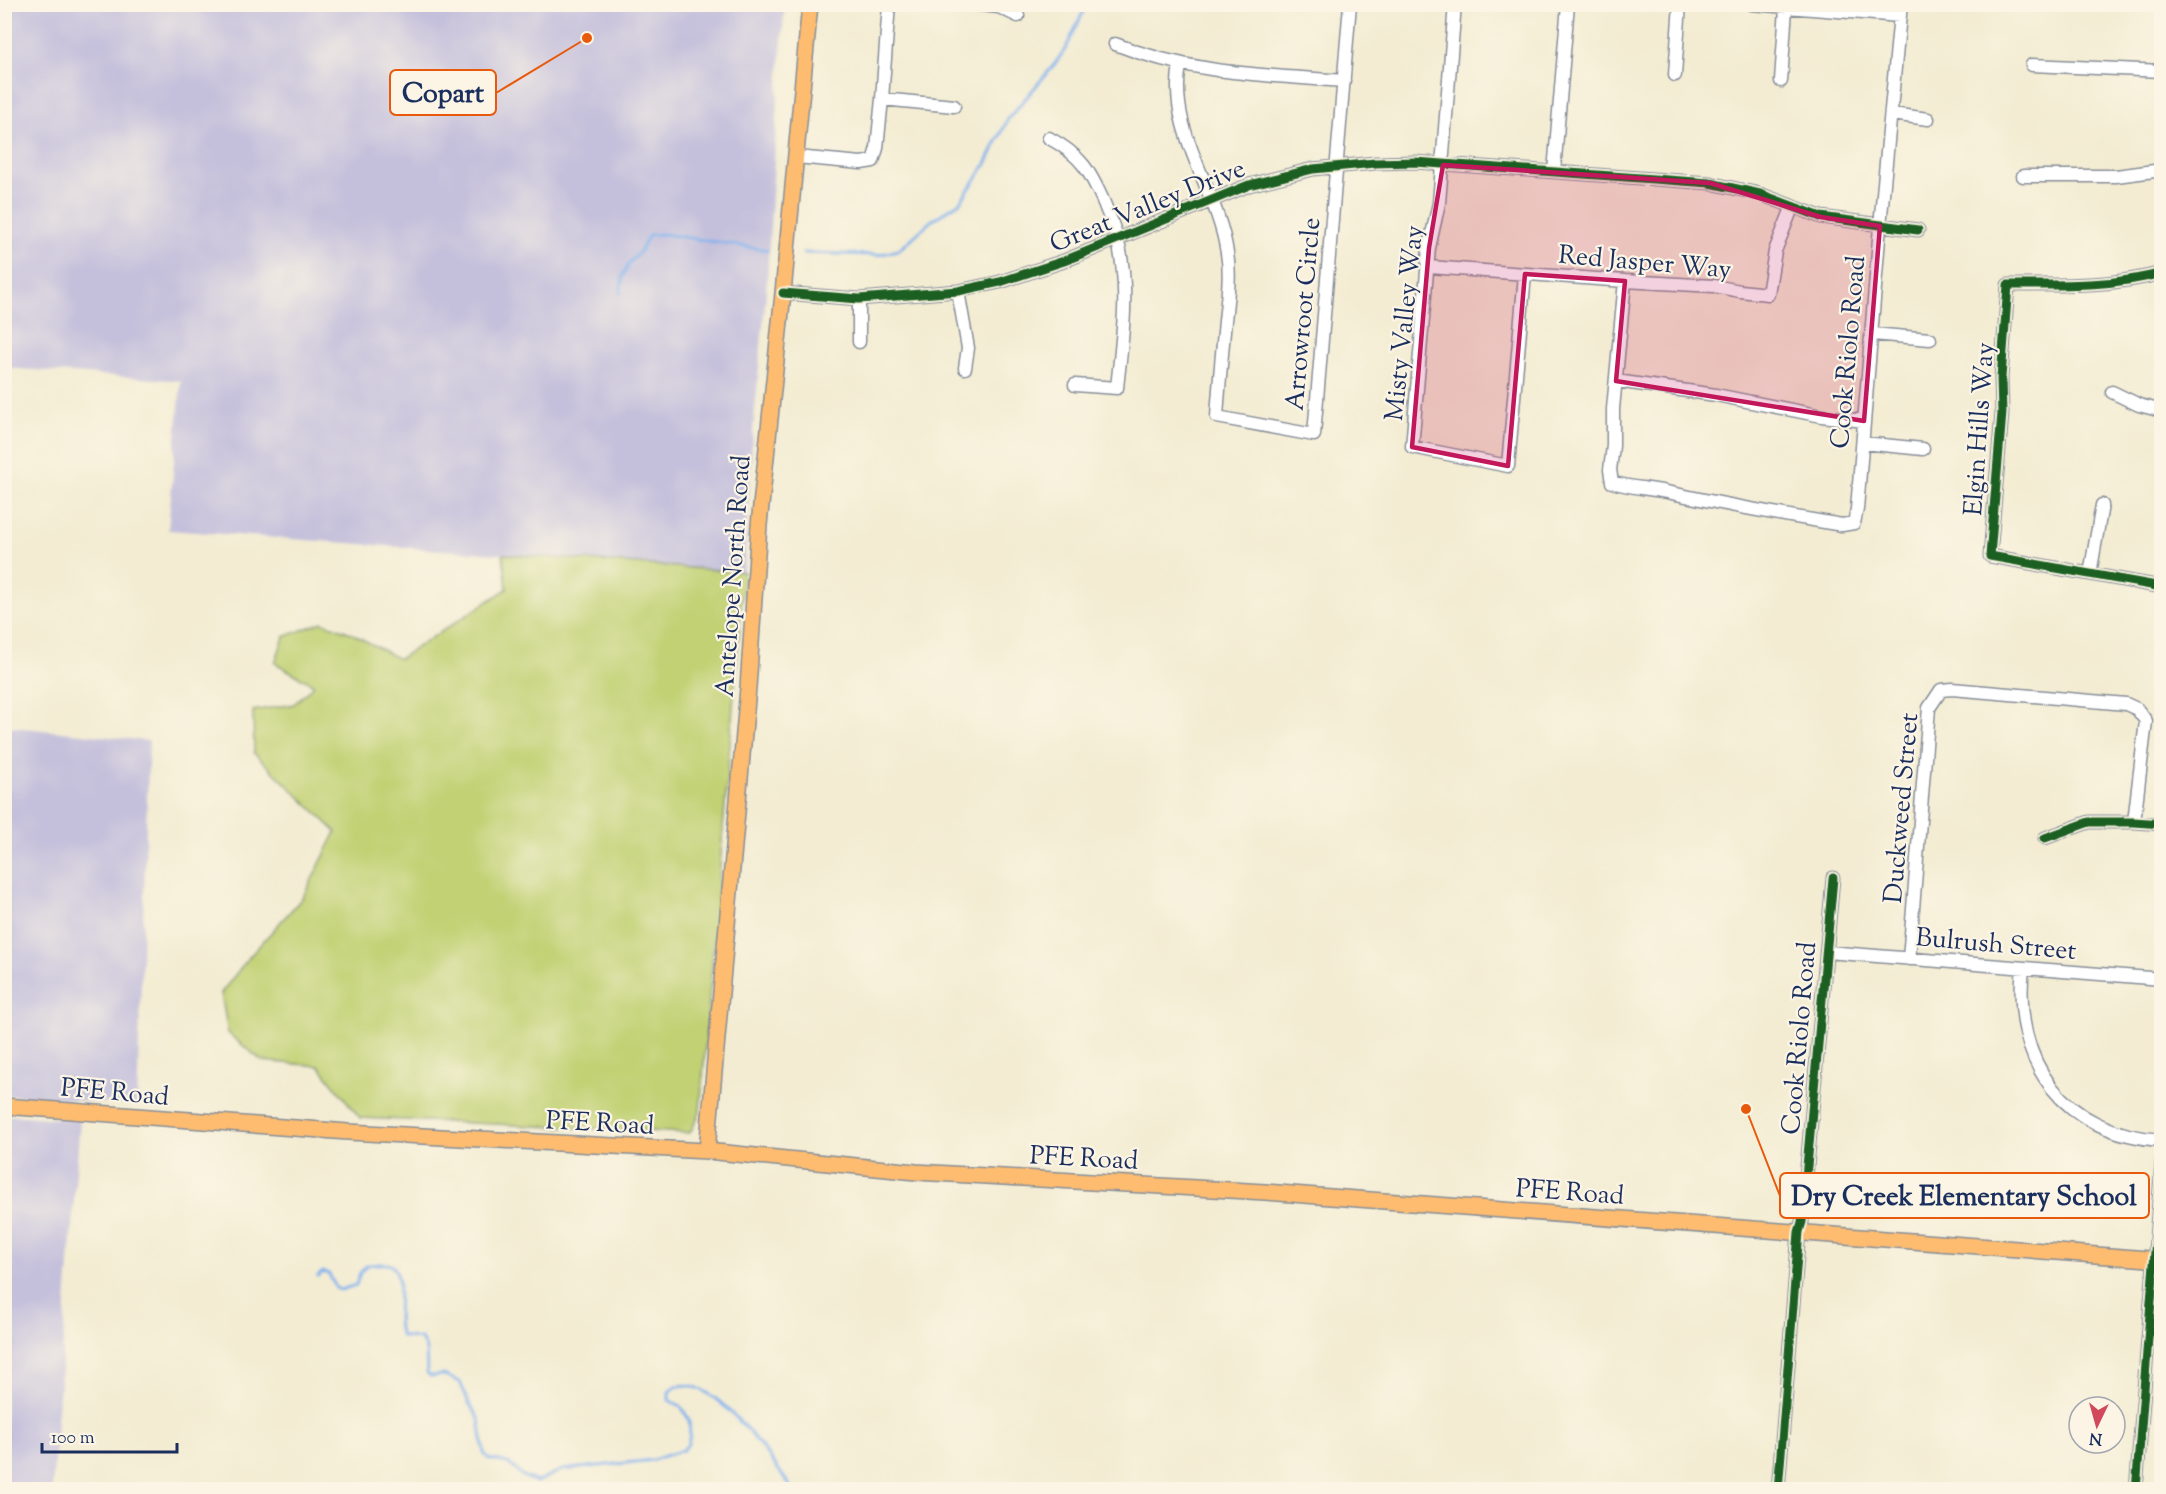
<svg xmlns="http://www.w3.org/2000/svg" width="2166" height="1494" font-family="'Sorts Mill Goudy',serif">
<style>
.industrial{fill:#c4c0db}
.green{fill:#c1d173;stroke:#6e8068;stroke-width:1.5}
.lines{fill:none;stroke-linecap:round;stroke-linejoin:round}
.stream{stroke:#82b2ed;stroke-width:3}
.minor-casing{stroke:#878e98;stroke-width:15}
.major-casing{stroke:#878e98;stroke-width:18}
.minor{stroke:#fff;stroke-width:12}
.major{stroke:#fdbc70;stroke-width:15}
.cycleway-casing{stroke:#fcf5e5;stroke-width:13}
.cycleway{stroke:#1b5e20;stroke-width:9}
.marked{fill:#c2185b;fill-opacity:0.2;stroke:#c2185b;stroke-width:4.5;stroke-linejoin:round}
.labels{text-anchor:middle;stroke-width:4.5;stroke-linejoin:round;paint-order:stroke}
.street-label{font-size:26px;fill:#1b2f5e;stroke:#fcf5e5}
.leader{fill:none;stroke:#e8590c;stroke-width:2}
.callout-dot{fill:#e8590c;stroke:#fcf5e5;stroke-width:2}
.callout{fill:#fcf5e5;stroke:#e8590c;stroke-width:2}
.callout-label{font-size:27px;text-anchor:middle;font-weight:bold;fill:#1b2f5e}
</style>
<rect width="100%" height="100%" fill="#fcf5e5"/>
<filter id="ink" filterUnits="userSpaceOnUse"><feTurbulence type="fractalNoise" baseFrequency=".0167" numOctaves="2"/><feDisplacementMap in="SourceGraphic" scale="12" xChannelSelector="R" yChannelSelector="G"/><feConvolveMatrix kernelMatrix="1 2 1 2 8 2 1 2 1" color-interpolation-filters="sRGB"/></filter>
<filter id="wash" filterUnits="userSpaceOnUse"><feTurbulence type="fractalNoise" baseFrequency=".008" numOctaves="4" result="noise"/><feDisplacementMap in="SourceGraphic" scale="24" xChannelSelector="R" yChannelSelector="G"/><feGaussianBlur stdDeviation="1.35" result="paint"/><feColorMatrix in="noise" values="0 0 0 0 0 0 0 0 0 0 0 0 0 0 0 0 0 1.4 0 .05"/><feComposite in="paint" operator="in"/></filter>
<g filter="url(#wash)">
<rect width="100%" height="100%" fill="#f3ecd2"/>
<path class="industrial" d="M5 5H785L780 65 766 294 753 431 744 572 168 530 181 381 5 368 4 258H8L4 252Z
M5 726 149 741 137 1105 5 1095Z
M5 1115 80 1120 52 1489H5Z"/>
<path class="green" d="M503 554 744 572 700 1112 690 1133 360 1118 319 1066 262 1061 228 1033 221 993 250 956 303 897 336 832 254 753 253 711 294 704 314 685 275 663 284 637 322 622 351 633 399 659 507 589Z"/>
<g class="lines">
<path class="stream" d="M105 4V6
M803 253 878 255 899 250 931 221 960 202 985 166 1008 119 1054 65 1066 48 1087 4
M620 293 623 275 630 262 639 253 649 235 664 234 768 250
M318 1276 323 1272 329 1274 336 1288 340 1290 356 1285 360 1273 367 1265C373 1265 381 1263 387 1264 409 1267 392 1318 401 1336L421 1339 426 1349 427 1373 430 1376 444 1375 460 1382 469 1403 479 1419 484 1453 489 1459 508 1463 523 1476 537 1482 562 1470 653 1460 683 1450 688 1444 690 1435 689 1420 682 1408 669 1400V1392C703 1357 777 1467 793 1490"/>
</g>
</g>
<g filter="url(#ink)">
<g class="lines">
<g class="minor-casing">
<path id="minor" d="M971 4 999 7 1018 16
M1455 4 1439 203 1429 248 1412 447 1508 466 1525 274
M1751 4 1900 16
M1115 44C1191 74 1264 75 1344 81
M1180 65C1167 132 1218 189 1227 253 1231 276 1227 299 1225 321 1222 353 1219 385 1217 417L1314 435 1350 4
M2032 65 2162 71
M1675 75 1680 4
M1781 81 1786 8
M882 99 954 106
M1892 114 1928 119
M1049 138C1081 155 1090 171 1104 203 1109 216 1115 229 1118 242 1130 290 1122 339 1117 388L1075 385
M796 157 861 163 873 161 877 148 882 99 889 4
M1554 172 1568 4
M2023 176H2116L2162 170
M1429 267 1625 281 1714 286 1740 291 1768 294 1775 251 1792 208
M2162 273C2111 287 2060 285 2008 285L2001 378 2002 413 1990 556 2162 587
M1625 281 1613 409V446L1610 470 1612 482C1630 488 1649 488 1667 492 1725 505 1783 515 1842 525L1854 523 1857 509 1880 226 1901 4
M958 291 968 348 965 368
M783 293 859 299 958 291 1000 282 1064 261 1249 185 1313 169 1375 163 1415 162 1710 183 1760 194 1821 217 1918 230
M1872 334 1930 339
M859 342V299
M1616 381 1716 395 1822 416 1864 421
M2112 392 2139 405 2162 411
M1863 443 1923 449
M2090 574 2102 505
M2045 838 2089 822H2134L2162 824
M1827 952 2162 979
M1909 959 1929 708 1941 690 1952 689 2126 704 2137 709 2146 721 2134 822
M2023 968C2012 1063 2064 1134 2162 1140
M1778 1490 1799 1232 1802 1222 1833 878
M2136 1490 2162 1163"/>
</g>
<g class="major-casing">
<path id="major" d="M4 1106 348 1132 707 1151 916 1172 1265 1192 2162 1260
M707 1151 748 688 759 525 783 293 810 4"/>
</g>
<use href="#minor" class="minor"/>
<use href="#major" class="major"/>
<g class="cycleway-casing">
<path id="cycleway" d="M2162 273C2111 287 2060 285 2008 285L2001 378 2002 413 1990 556 2162 587
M783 293 859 299 958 291 1000 282 1064 261 1249 185 1313 169 1375 163 1415 162 1710 183 1760 194 1821 217 1918 230
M2045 838 2089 822H2134L2162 824
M1778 1490 1799 1232 1802 1222 1833 878
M2136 1490 2162 1163"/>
</g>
<use href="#cycleway" class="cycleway"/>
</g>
</g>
<path class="marked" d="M1443 165 1710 183 1821 217 1880 226 1864 421 1616 381 1625 281 1525 274 1508 466 1412 447 1429 248Z"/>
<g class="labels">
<g class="street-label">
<text transform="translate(1147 205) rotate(-22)" y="9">Great Valley Drive</text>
<text transform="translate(1645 261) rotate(5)" y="9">Red Jasper Way</text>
<text transform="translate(1302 314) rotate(-85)" y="9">Arrowroot Circle</text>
<text transform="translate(1403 323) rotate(-84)" y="9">Misty Valley Way</text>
<text transform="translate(1847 352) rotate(-85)" y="9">Cook Riolo Road</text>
<text transform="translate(1978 429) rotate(-86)" y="9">Elgin Hills Way</text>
<text transform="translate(732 576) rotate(-86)" y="9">Antelope North Road</text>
<text transform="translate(1900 808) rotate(-85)" y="9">Duckweed Street</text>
<text transform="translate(1996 943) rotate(5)" y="9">Bulrush Street</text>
<text transform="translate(1798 1038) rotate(-85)" y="9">Cook Riolo Road</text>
<text transform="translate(115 1091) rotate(5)" y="9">PFE Road</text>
<text transform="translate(600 1122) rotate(3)" y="9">PFE Road</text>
<text transform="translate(1084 1157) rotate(3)" y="9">PFE Road</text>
<text transform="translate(1570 1191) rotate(4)" y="9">PFE Road</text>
</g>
</g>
<path class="leader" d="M587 38L496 93M1746 1109L1780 1196"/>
<g class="callout-dot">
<circle cx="587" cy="38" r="6"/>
<circle cx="1746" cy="1109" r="6"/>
</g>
<g class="callout">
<rect x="390" y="70" width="106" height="45" rx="6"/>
<rect x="1780" y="1173" width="369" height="45" rx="6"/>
</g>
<g class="callout-label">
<text x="443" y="102">Copart</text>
<text x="1964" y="1205">Dry Creek Elementary School</text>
</g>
<rect width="2166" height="1494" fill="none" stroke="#fcf5e5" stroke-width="24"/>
<g transform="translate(2097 1425) rotate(185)"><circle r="28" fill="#fcf5e5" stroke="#a2a6af" stroke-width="1.5"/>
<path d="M0-4.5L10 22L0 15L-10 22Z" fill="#d1495b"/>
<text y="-9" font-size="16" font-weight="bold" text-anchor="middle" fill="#1b2f5e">N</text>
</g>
<path d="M42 1443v9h135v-9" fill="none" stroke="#1b2f5e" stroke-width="3"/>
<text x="51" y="1443" font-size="18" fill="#1b2f5e" stroke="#fcf5e5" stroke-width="4.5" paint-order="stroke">100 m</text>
</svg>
